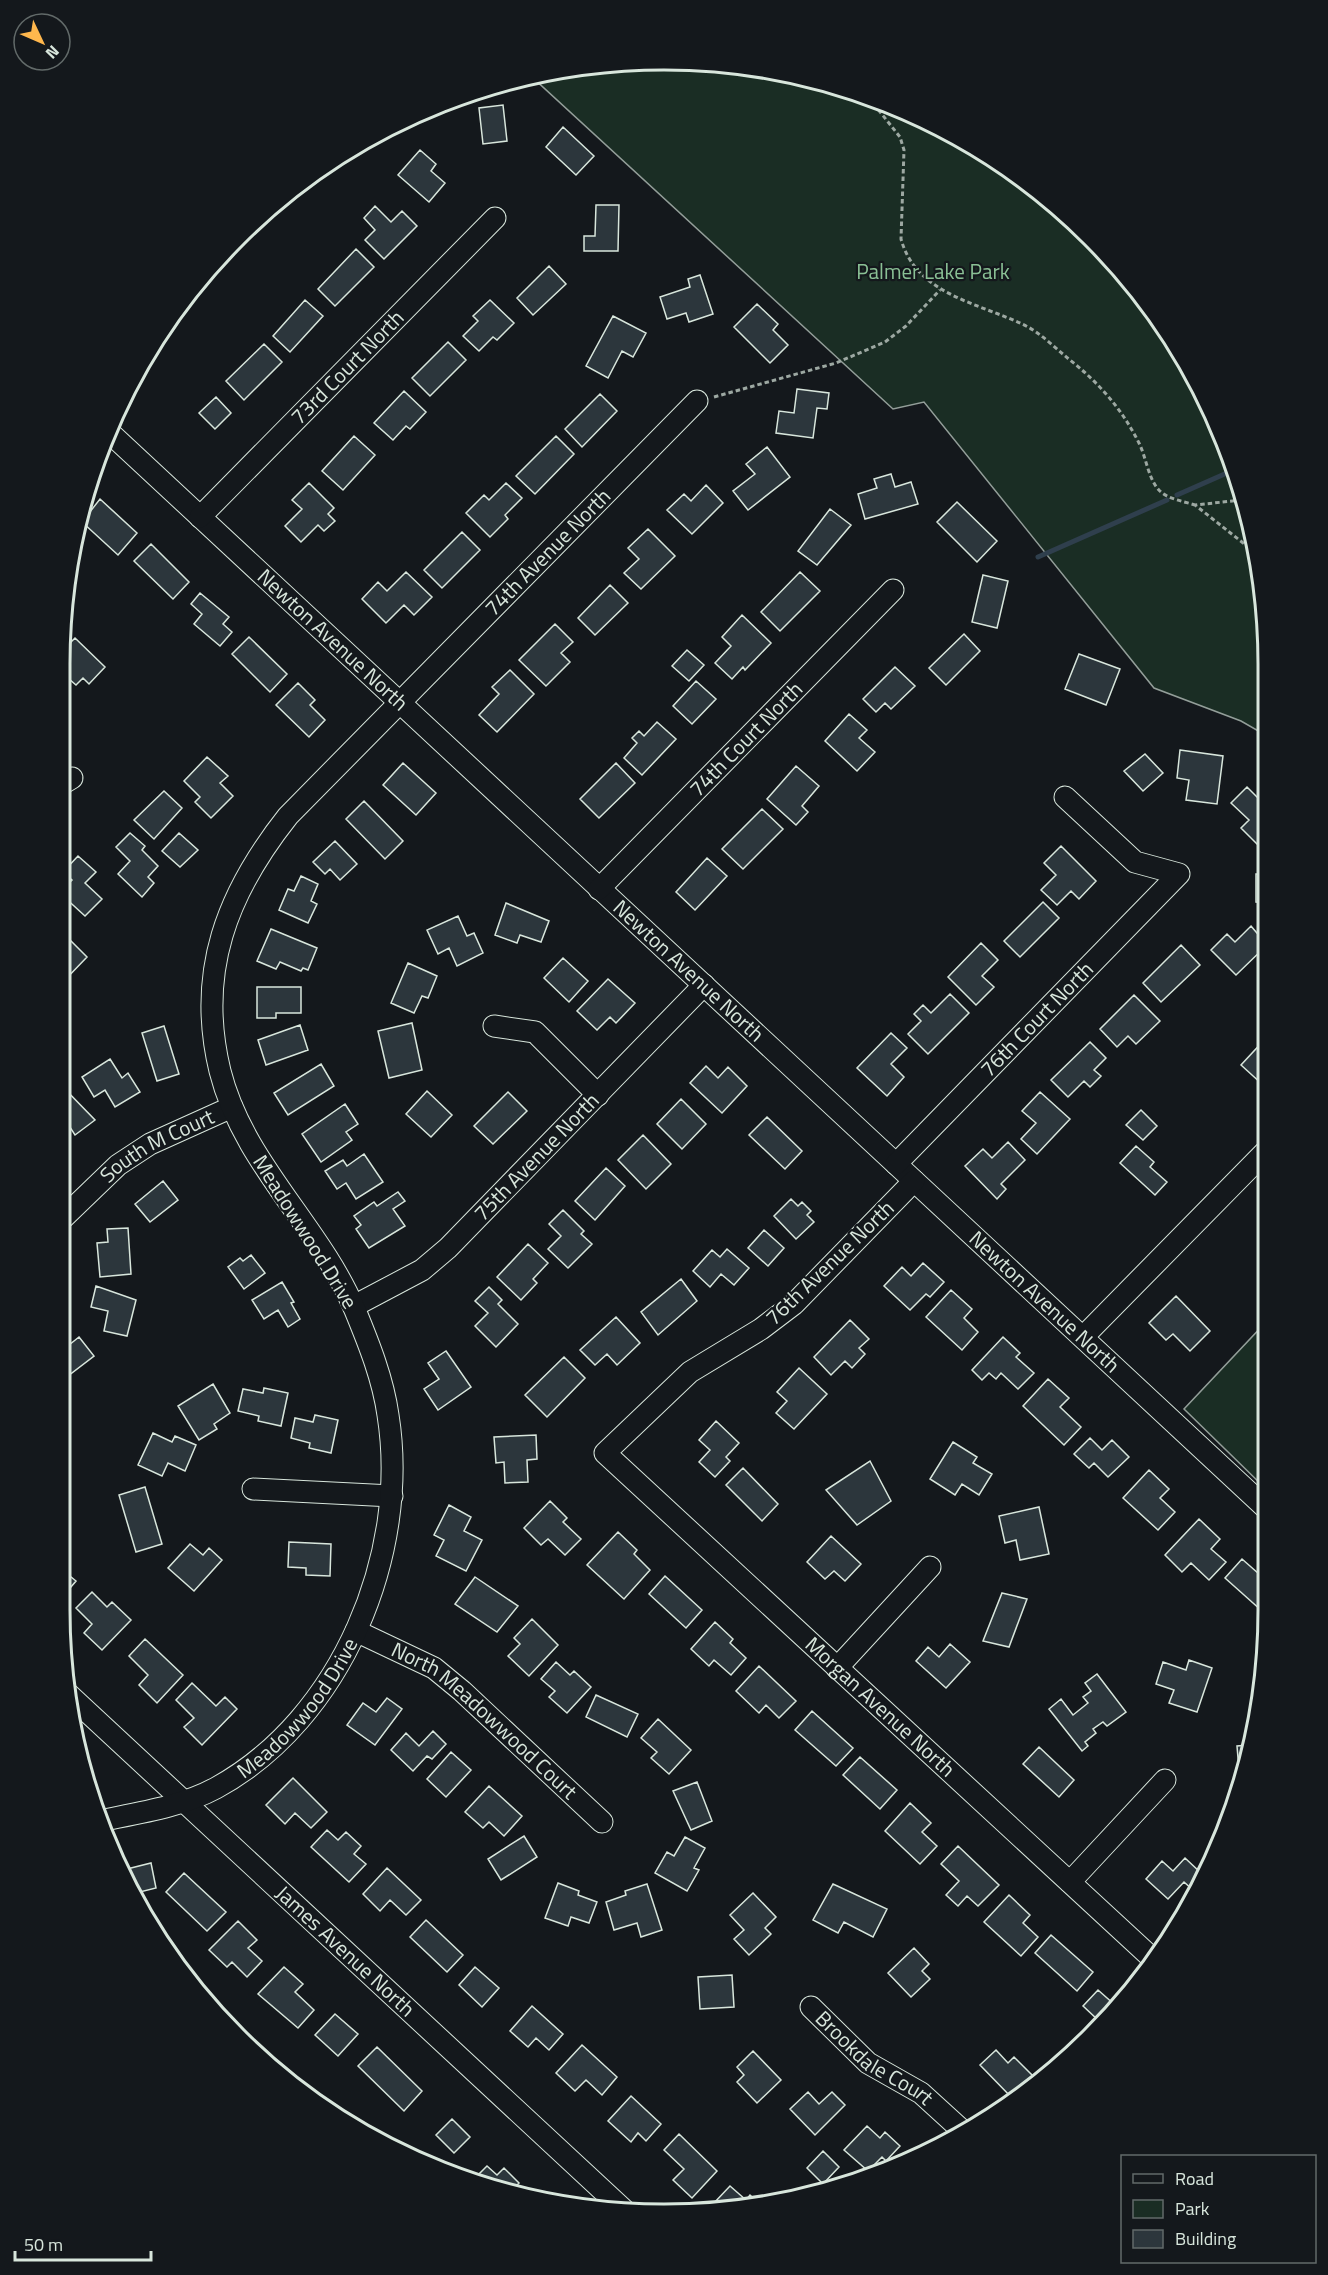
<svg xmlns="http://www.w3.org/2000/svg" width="1328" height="2275" font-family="'Titillium Web',sans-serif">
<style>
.green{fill:#1a2d24;stroke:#939e99;stroke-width:1.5}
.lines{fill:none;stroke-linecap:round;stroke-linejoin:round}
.stream{stroke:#2f3f4d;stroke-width:5}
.building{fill:#2c363c;stroke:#d8e6dc;stroke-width:1.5}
.minor-casing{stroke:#d8e6dc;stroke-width:23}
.path{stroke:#9da8a2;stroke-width:3;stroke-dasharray:4.5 3;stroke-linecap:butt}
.minor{stroke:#14181c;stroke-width:21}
.labels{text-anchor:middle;stroke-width:4.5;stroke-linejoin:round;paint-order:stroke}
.park-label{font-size:21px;fill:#8ac095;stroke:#14181c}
.street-label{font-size:21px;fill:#d8e6dc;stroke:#14181c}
.rim{fill:none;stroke:#d8e6dc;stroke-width:3}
</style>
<rect width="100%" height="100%" fill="#14181c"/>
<path class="green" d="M664 60 781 72 895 106 999 162 1091 237 1187 362 1236 470 1267 624V736L1241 721 1154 688 924 402 893 409 531 76 546 72Z
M1267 1321V1490L1184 1409Z"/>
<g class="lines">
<path class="stream" d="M1177 495 1236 469
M1038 557 1167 500"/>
</g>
<path class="building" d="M503 105 507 141 483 144 479 108Z
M563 127 594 156 576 175 546 147Z
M420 150 436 164 431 171 445 183 429 202 398 175Z
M596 205H619L618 251H584V236H595Z
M375 206 391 222 402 211 417 226 384 259 365 240 375 230 364 218Z
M356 249 374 267 335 306 318 289Z
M549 266 566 284 533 315 517 298Z
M700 275 713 314 689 322 686 313 667 319 660 297 690 287 688 279Z
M305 300 323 316 290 352 273 336Z
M490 300 514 323 497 340 493 337 479 351 463 336 478 321 473 316Z
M757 304 778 324 773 330 788 345 770 363 734 327Z
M613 316 646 333 633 357 622 351 608 378 586 366Z
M448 342 466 360 430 396 412 378Z
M264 344 282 362 244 400 226 381Z
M797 389 829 393 827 409 817 408 813 438 776 433 779 411 794 413Z
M404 391 426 412 410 429 406 426 393 440 374 423Z
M600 394 617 411 582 447 565 429Z
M216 397 231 413 215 429 199 413Z
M354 436 375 455 343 490 322 471Z
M556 436 574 454 535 494 516 476Z
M767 447 790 477 748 510 733 491 755 474 746 464Z
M891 474 895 487 911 482 918 504 865 519 858 494 877 488 874 479Z
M309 483 334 508 328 514 335 521 324 531 318 525 301 542 285 526 302 509 292 500Z
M506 483 522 498 505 515 508 519 490 537 466 513 484 495 489 500Z
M706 485 723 503 692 534 667 510 684 494 691 501Z
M100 499 137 533 118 555 82 522Z
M957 502 997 541 977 562 937 522Z
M830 509 851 525 817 565 798 551Z
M648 529 675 556 641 589 624 573 639 559 628 548Z
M462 532 480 550 442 588 424 570Z
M151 544 189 582 173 599 134 561Z
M406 572 432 597 414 615 404 605 386 623 362 599 378 582 387 591Z
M800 572 820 591 780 631 761 612Z
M983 575 1008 581 997 628 972 622Z
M610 585 628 603 595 635 578 618Z
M200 593 229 617 223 624 232 632 220 646 194 624 202 614 191 604Z
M742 615 771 643 745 670 743 667 732 679 715 663 731 646 722 637Z
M555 624 573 642 561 653 570 662 546 686 519 660Z
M964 634 980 651 946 685 929 668Z
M249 637 287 674 270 692 232 654Z
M75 638 105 667 89 684 83 678 76 685 61 672V652Z
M687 650 704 665 689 681 672 666Z
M1079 654 1120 669 1106 705 1065 689Z
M895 667 915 686 891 709 885 703 876 712 863 699Z
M510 670 534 694 497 732 479 715 499 694 492 687Z
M696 681 716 699 692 724 673 706Z
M298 683 315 700 310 705 325 720 309 737 276 705Z
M849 714 867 730 859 738 875 752 857 771 825 741Z
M657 722 676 739 642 775 624 758 637 743 632 738 639 731 644 736Z
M1180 750 1223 756 1217 804 1186 800 1189 780 1177 778Z
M1145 754 1163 773 1143 791 1124 771Z
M207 757 228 776 220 783 233 796 211 818 195 802 200 797 184 781Z
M403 763 436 793 416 815 383 785Z
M616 763 635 783 599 818 580 799Z
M796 766 819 786 802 806 808 812 796 825 767 799Z
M1247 787 1264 804 1267 801V838L1259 846 1241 828 1249 820 1231 803Z
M164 791 182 808 154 839 134 820Z
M364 801 403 841 385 859 346 819Z
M762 809 783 829 743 869 722 849Z
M130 833 145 846 142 850 158 866 148 877 154 883 142 897 118 874 130 861 116 847Z
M179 833 198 850 180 867 162 851Z
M335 841 357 864 340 880 330 869 325 874 313 862Z
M1061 846 1096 881 1079 899 1071 891 1057 905 1041 890 1056 875 1044 863Z
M78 856 96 872 85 883 102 899 85 916 62 895V890L72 880 63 872Z
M707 858 727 876 695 910 676 892Z
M1256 874H1267V903L1256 902Z
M301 876 318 884 311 901 317 904 308 923 279 910 288 889 294 891Z
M1043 902 1059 918 1020 957 1004 941Z
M506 903 549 921 541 942 520 935 517 943 495 935Z
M458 916 467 936 474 933 483 953 457 966 449 948 438 954 427 930Z
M1251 926 1267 945 1236 975 1211 950 1227 934 1235 942Z
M271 929 317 948 308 970 303 968 301 971 280 962 276 969 257 961Z
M62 932 87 957 63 982Z
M981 943 998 960 982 976 994 987 976 1005 948 977Z
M1181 945 1200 965 1161 1002 1143 983Z
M563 958 588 981 569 1002 544 978Z
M408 963 437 976 428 998 422 996 414 1013 391 1003Z
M608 979 635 1003 616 1023 610 1017 597 1030 577 1011Z
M257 987H301V1013H276V1018H257Z
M950 994 969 1013 928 1054 908 1034 921 1021 914 1014 923 1005 931 1013Z
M1134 995 1160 1021 1136 1044 1128 1036 1117 1047 1100 1029Z
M412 1023 422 1070 389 1078 378 1031Z
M300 1025 308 1050 266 1065 258 1040Z
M164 1026 179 1074 157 1081 142 1033Z
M891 1033 907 1048 891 1064 904 1077 887 1096 857 1068Z
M1267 1037V1081L1263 1085 1241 1065Z
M1090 1042 1106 1058 1094 1070 1101 1076 1090 1087 1084 1081 1068 1097 1051 1080Z
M110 1059 122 1078 128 1073 140 1092 115 1107 105 1090 94 1097 82 1077Z
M321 1064 334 1086 288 1115 274 1093Z
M706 1066 718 1078 728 1067 747 1086 722 1113 690 1083Z
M63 1087 95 1120 75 1135 68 1124 63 1128Z
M427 1091 452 1115 431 1137 406 1114Z
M508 1092 527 1111 493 1144 474 1126Z
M1040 1092 1070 1119 1037 1154 1021 1139 1036 1123 1022 1111Z
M681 1099 706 1124 682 1149 657 1124Z
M345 1104 358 1124 346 1132 352 1140 321 1162 302 1134Z
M1141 1110 1157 1126 1143 1140 1126 1125Z
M767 1117 802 1151 785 1169 749 1135Z
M643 1135 671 1164 646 1189 618 1160Z
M1008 1142 1025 1160 1001 1184 1006 1189 997 1199 965 1166 983 1149 992 1158Z
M1136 1146 1154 1162 1150 1167 1167 1182 1155 1195 1120 1163Z
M364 1154 383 1182 356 1199 346 1183 337 1189 325 1171 343 1160 347 1166Z
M606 1168 625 1186 595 1220 575 1201Z
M163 1181 178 1200 150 1222 135 1204Z
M398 1192 405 1201 393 1209 405 1226 369 1248 356 1229 361 1225 354 1216 374 1202 377 1206Z
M791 1199 798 1206 802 1202 811 1211 807 1215 814 1222 796 1239 774 1216Z
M563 1210 584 1231 581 1234 592 1244 568 1268 548 1249 561 1236 549 1224Z
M128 1228 131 1274 100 1277 97 1243 108 1242 107 1229Z
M764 1230 784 1248 768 1266 748 1248Z
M528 1244 548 1263 533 1279 537 1283 521 1300 497 1277Z
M727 1249 749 1268 734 1285 721 1274 710 1287 693 1271 712 1250 720 1257Z
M251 1255 265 1273 244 1289 228 1267 240 1258 243 1261Z
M923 1263 944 1282 930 1297 926 1294 910 1310 884 1286 902 1267 911 1276Z
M681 1279 697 1301 658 1335 641 1312Z
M282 1282 294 1302 291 1303 300 1319 288 1327 278 1310 264 1319 252 1300Z
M96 1286 136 1300 127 1336 104 1331 108 1311 91 1307Z
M489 1287 502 1300 498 1304 518 1324 496 1347 475 1326 488 1313 475 1301Z
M951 1290 972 1309 964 1318 978 1332 962 1350 926 1317Z
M1176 1296 1210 1331 1190 1351 1173 1334 1166 1340 1149 1323Z
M616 1317 640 1343 617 1365 607 1354 595 1365 580 1350Z
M850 1320 869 1339 859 1348 865 1354 852 1368 845 1361 831 1375 814 1357Z
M79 1337 94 1356 64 1379V1349Z
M1003 1337 1020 1353 1016 1357 1034 1373 1018 1389 1001 1373 996 1379 989 1373 982 1380 972 1370Z
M446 1351 471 1387 438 1410 424 1389 439 1379 428 1363Z
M564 1357 585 1378 547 1417 525 1395Z
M799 1368 827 1394 794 1429 776 1413 787 1401 777 1392Z
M1048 1379 1069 1398 1060 1407 1081 1427 1064 1445 1023 1406Z
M213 1384 230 1413 214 1424 217 1429 199 1440 178 1406Z
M264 1388 288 1393 281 1426 258 1421 259 1416 238 1411 243 1389 263 1393Z
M315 1415 338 1420 331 1453 309 1448 310 1443 291 1438 295 1418 313 1422Z
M716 1421 739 1443 726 1457 730 1461 715 1477 699 1462 710 1450 699 1440Z
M153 1433 172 1442 175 1436 196 1445 185 1471 168 1463 162 1476 138 1465Z
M536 1435 537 1459 527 1460 528 1482 505 1483 504 1462 496 1463 494 1437Z
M1090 1438 1102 1450 1112 1440 1129 1457 1108 1477 1094 1463 1089 1468 1074 1454Z
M953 1442 977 1457 973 1463 992 1474 979 1495 962 1484 955 1495 930 1479Z
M870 1461 891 1501 857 1525 826 1490Z
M743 1468 778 1504 762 1521 726 1485Z
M1149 1470 1169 1489 1160 1498 1175 1512 1158 1530 1123 1498Z
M145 1487 162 1544 136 1552 119 1495Z
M550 1501 567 1518 563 1522 581 1539 565 1555 548 1539 541 1545 524 1528Z
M449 1505 471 1517 464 1531 482 1540 466 1571 436 1556 444 1540 434 1535Z
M1039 1507 1049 1554 1020 1560 1016 1540 1005 1543 999 1516Z
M1199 1519 1220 1539 1211 1549 1226 1562 1209 1580 1191 1563 1182 1572 1165 1555Z
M618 1532 637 1550 634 1554 650 1570 624 1599 587 1565Z
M831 1536 861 1564 845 1581 834 1571 825 1579 807 1562Z
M289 1542 331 1544 330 1576 306 1575V1568L288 1567Z
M190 1544 203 1555 209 1548 222 1560 194 1591 168 1568Z
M1242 1559 1267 1581V1606L1262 1611 1225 1578Z
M65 1572 76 1581 65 1594Z
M665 1576 702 1610 686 1628 649 1594Z
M475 1577 518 1606 497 1632 455 1604Z
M92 1592 107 1607 112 1602 131 1620 102 1650 84 1633 92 1624 76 1608Z
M1002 1593 1027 1599 1009 1647 983 1641Z
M532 1619 558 1645 529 1676 508 1656 520 1644 514 1638Z
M715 1622 733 1639 730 1643 746 1658 731 1675 714 1660 709 1666 691 1649Z
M145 1639 183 1675 157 1703 139 1685 148 1675 129 1656Z
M950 1644 970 1662 946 1688 916 1661 928 1647 939 1657Z
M1189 1660 1212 1668 1197 1712 1169 1703 1174 1690 1156 1684 1163 1662 1186 1670Z
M556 1662 570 1675 574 1671 591 1687 567 1713 549 1697 555 1691 541 1679Z
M759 1666 796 1701 779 1718 766 1705 759 1713 736 1691Z
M1097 1674 1126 1712 1107 1726 1103 1722 1093 1729 1096 1733 1085 1742 1088 1746 1082 1751 1049 1709 1061 1699 1073 1715 1088 1703 1083 1697 1091 1691 1085 1683Z
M192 1683 216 1706 225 1697 237 1709 202 1745 184 1727 194 1718 176 1700Z
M596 1695 638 1714 627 1737 586 1717Z
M387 1698 402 1709 375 1745 347 1725 363 1703 376 1712Z
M812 1711 853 1748 836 1766 795 1730Z
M658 1719 691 1750 669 1774 651 1758 657 1752 641 1738Z
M433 1731 446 1744 432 1759 427 1756 413 1771 391 1750 406 1733 419 1746Z
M1248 1745 1243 1769 1239 1770 1237 1746Z
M1039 1747 1074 1780 1059 1797 1023 1764Z
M451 1752 471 1770 446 1797 427 1779Z
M860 1757 897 1790 880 1809 843 1775Z
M293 1778 327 1812 311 1828 295 1813 285 1824 266 1805Z
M697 1782 712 1821 691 1830 673 1791Z
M489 1786 522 1816 504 1836 489 1822 483 1828 465 1812Z
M910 1803 931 1823 922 1832 937 1846 920 1864 885 1831Z
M327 1830 338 1840 346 1832 361 1846 354 1854 366 1864 349 1882 311 1847Z
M524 1836 537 1857 501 1880 488 1859Z
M685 1837 705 1848 694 1868 699 1870 687 1891 655 1873 667 1852 674 1856Z
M958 1846 999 1885 978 1906 967 1896 958 1906 946 1895 959 1881 941 1864Z
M1185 1858 1202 1874 1194 1891 1184 1882 1168 1899 1146 1879 1162 1861 1173 1871Z
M151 1863 156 1888 132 1894 119 1871Z
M387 1868 421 1900 406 1915 390 1900 380 1911 363 1894Z
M184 1873 226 1912 207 1931 166 1892Z
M558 1883 579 1891 578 1895 597 1902 589 1923 571 1917 568 1926 545 1918Z
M647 1884 662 1930 641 1937 637 1923 614 1930 606 1902 626 1895 625 1891Z
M833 1884 887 1909 873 1937 844 1922 838 1933 813 1920Z
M753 1893 776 1917 765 1928 771 1934 749 1955 734 1939 744 1930 730 1915Z
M1009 1895 1030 1915 1023 1923 1038 1937 1021 1956 984 1922Z
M426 1920 463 1955 447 1972 410 1937Z
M238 1921 257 1940 248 1948 262 1961 247 1977 232 1962 227 1967 209 1950Z
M1051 1935 1093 1972 1077 1991 1035 1953Z
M914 1948 929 1964 922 1971 930 1979 911 1997 888 1973Z
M284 1967 303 1984 295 1992 314 2010 298 2028 258 1994Z
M475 1967 499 1988 482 2007 459 1985Z
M732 1975 734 2007 700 2009 698 1977Z
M1098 1990 1115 2005 1097 2025 1099 2021 1083 2006Z
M532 2006 563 2034 549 2050 536 2038 528 2047 510 2031Z
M335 2014 358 2034 338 2056 315 2035Z
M582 2045 617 2077 602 2095 586 2080 575 2091 556 2073Z
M377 2047 422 2091 404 2111 358 2066Z
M996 2050 1008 2063 1014 2057 1037 2080 1014 2100 980 2065Z
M753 2051 781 2080 757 2103 737 2082 744 2075 737 2067Z
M808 2092 819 2104 832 2092 845 2105 815 2135 790 2109Z
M631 2096 661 2124 646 2141 638 2133 631 2142 608 2121Z
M452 2119 470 2137 454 2153 436 2135Z
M867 2126 880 2138 885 2132 900 2146 886 2161 882 2157 868 2171 844 2150Z
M679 2134 717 2171 692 2198 673 2180 684 2169 664 2150Z
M823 2151 839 2167 823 2184 807 2168Z
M487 2166 497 2175 504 2168 519 2183 508 2194 472 2181Z
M730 2186 746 2200 750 2195 762 2206 723 2211 714 2203Z"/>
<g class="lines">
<g class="minor-casing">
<g id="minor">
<path id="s1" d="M110 433 1267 1509"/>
<path id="s2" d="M200 517 495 218"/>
<path d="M62 784 72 778"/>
<path id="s3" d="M599 889 893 590"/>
<path d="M494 1026 535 1032 598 1095"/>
<path id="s4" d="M896 1164 1179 874 1135 862 1065 797"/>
<path id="s5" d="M914 1181 794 1304 761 1329 690 1372 605 1453 1154 1960"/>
<path id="s6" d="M63 1218 118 1165 150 1144 232 1107"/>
<path id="s7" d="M354 1306 422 1270 448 1248 704 985"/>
<path d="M1083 1337 1267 1150"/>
<path d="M253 1489 392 1496"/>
<path id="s8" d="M356 1631 434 1668 462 1691 602 1822"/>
<path d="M837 1668 930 1567"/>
<path id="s9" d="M66 1692 625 2211"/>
<path id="s10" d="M99 1821C138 1813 181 1807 216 1788 342 1719 410 1553 388 1415 383 1379 369 1344 355 1310 319 1225 243 1163 220 1071 196 972 227 893 288 816L697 401"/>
<path d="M1070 1882 1165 1780"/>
<path id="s11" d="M811 2007 868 2063 921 2093 966 2134"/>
</g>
</g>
<path class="path" d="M869 98 900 137 904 150 901 239C916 294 978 303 1022 324 1040 332 1055 348 1070 360 1099 383 1122 409 1139 443 1146 457 1148 477 1158 489 1166 499 1183 501 1195 505
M714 397 836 363 885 342 906 326 940 290
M1242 500 1195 505 1252 550"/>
<use href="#minor" class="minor"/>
</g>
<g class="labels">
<g class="park-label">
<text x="933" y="279">Palmer Lake Park</text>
</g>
<g class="street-label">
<text dy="7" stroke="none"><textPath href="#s2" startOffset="210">73rd Court North</textPath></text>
<text dy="7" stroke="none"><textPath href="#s10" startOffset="1588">74th Avenue North</textPath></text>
<text dy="7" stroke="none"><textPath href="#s1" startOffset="304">Newton Avenue North</textPath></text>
<text dy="7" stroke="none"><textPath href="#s3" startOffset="210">74th Court North</textPath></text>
<text dy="7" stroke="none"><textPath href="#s1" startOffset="790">Newton Avenue North</textPath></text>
<text dy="7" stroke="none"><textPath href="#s4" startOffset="202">76th Court North</textPath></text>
<text dy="7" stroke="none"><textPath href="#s6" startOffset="120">South M Court</textPath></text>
<text dy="7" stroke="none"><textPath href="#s7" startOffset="238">75th Avenue North</textPath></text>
<text transform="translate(305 1232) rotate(58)" y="7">Meadowwood Drive</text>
<text transform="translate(830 1263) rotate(-44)" y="7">76th Avenue North</text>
<text dy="7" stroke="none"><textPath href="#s1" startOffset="1276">Newton Avenue North</textPath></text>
<text dy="7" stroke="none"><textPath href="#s10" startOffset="238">Meadowwood Drive</textPath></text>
<text dy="7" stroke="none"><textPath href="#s5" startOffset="788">Morgan Avenue North</textPath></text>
<text dy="7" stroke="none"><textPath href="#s8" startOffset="158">North Meadowwood Court</textPath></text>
<text dy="7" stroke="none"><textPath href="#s9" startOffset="381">James Avenue North</textPath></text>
<text dy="7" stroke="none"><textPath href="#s11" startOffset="82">Brookdale Court</textPath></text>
</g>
</g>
<path d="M0 0H1328V2275H0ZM664 70H664A594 594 0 0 1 1258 664V1610A594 594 0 0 1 664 2204H664A594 594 0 0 1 70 1610V664A594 594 0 0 1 664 70Z" fill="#14181c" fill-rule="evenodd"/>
<path class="rim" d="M664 70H664A594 594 0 0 1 1258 664V1610A594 594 0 0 1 664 2204H664A594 594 0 0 1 70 1610V664A594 594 0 0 1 664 70Z"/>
<rect x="1121" y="2155" width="195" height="108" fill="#14181c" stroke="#626a69" stroke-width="1.5"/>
<rect x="1133" y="2174" width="30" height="9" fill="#14181c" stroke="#626a69" stroke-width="1.5"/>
<text x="1175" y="2185" font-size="18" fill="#d8e6dc">Road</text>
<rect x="1133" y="2200" width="30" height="18" fill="#1a2d24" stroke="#626a69" stroke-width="1.5"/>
<text x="1175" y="2215" font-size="18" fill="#d8e6dc">Park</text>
<rect x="1133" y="2230" width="30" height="18" fill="#2c363c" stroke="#626a69" stroke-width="1.5"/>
<text x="1175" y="2245" font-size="18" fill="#d8e6dc">Building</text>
<g transform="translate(42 42) rotate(134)"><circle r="28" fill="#14181c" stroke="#626a69" stroke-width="1.5"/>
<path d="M0-4.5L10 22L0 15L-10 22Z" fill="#ffb74d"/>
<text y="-9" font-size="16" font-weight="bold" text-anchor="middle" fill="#d8e6dc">N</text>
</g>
<path d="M15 2251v9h136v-9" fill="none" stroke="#d8e6dc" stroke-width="3"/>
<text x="24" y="2251" font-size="18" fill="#d8e6dc" stroke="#14181c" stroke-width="4.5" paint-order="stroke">50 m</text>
</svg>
